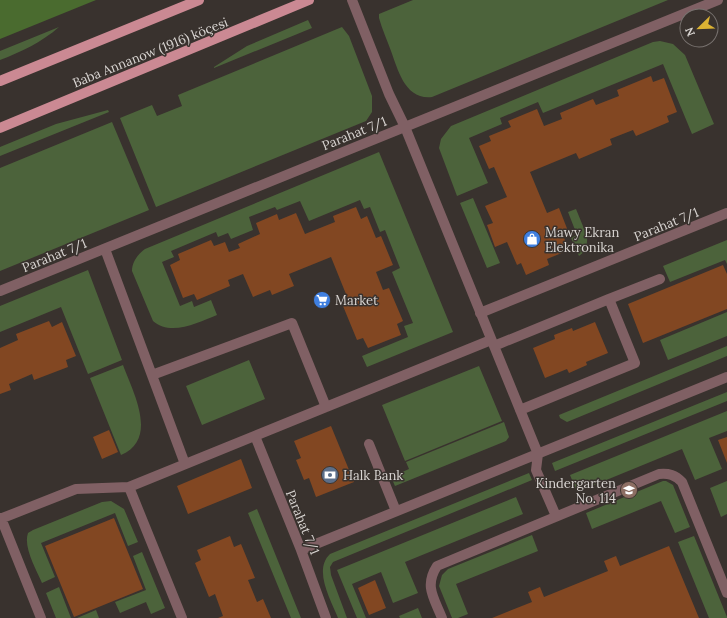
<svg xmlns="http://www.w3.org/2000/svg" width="727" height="618" font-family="Lora,serif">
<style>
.green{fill:#4c633b}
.forest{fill:#4a6b2f}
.building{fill:#824722}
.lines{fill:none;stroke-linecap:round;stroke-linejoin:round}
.minor{stroke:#806064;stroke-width:10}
.major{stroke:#cb8993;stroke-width:10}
.labels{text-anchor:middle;stroke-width:3;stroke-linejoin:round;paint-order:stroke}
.street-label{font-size:13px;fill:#d9d5d2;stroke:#39322e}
.poi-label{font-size:13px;fill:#d9d5d2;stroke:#39322e;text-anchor:start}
</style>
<rect width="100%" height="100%" fill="#39322e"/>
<path class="green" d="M413 0H668L432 97C405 100 398 70 391 51 387 40 382 29 379 18V14Z
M308 20 312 28 214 68V67L247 46Z
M59 27C42 42 21 52 0 60V51Z
M342 27 349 36 372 96V112L366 121 156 207 120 118 152 105 157 116 182 106 178 95Z
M660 41 673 44 685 55 714 124 692 134 663 64 543 113 538 102 500 118 502 124 469 138 488 183 457 196 439 148 441 139 451 126 653 42Z
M108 110 109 112 0 156V147L56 124Z
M112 122 149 210 0 271V168Z
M379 152 453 332 367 367 362 356 408 337 404 326 413 323 392 272 400 268 385 230 380 232 370 207 364 209 360 200 309 221 300 201 277 210 275 207 249 217 253 230 231 239 228 233 218 237 216 232 171 251 174 257 162 262 180 306 192 301 194 307 211 300 217 315C199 322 171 337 153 321L132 271C132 262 138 254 145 249Z
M473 198 500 263 487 268 460 203Z
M576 209 587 236V242L585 251 579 256 571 238 577 235 568 212Z
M727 240V264L725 260 670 282 663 266Z
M88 270 122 360 88 374 61 307 0 332V306Z
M727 312V336L668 360 660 340Z
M727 346V356L567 422 560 418 559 415Z
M249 360 265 399 202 425 186 386Z
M123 365C133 392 159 439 121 455L90 378Z
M479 366 502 421 405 461 382 405Z
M727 392V401L555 471 552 463Z
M727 411V431L709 438 722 469 695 480 682 449 577 492 570 475Z
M504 422 509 437 506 441 395 486 391 477 409 469 406 462Z
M529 473 532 480 333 562 330 567 331 575 347 618H338C331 600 313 570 330 554Z
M663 481H666L673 485 690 527 675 533 661 501 592 529 586 513Z
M727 481V514L721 517 710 488Z
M516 497 523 514 405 562 418 593 393 603 381 572 352 584 366 618H357L337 570Z
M111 501 124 509 138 542 128 546 115 513 41 543 55 577 42 583C36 569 23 547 28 533L33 530 102 502Z
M257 509 301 618H291L248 513Z
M532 535 538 551 456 584 468 614 458 618H452L439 586 442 575 448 569Z
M694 536 727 617V618H709L678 542Z
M142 552 165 608 151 614 146 602 120 613 115 602 146 590 133 556Z
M59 587 71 618H56L46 593Z
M418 608 422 618H400L399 616Z
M96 610 99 618H77Z"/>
<path class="forest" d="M0 0H96L0 39Z"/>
<path class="building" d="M651 76 653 82 664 78 677 112 667 116 669 122 636 136 633 130 610 139 612 145 579 159 576 153 530 172 547 213 559 208 568 231 562 233 569 250 547 259 549 265 526 275 521 263 517 265 507 242 495 247 487 225 493 223 485 206 507 197 494 167 489 169 479 146 491 141 489 136 511 127 508 121 537 109 544 126 562 119 560 113 593 99 596 105 619 96 617 90Z
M356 207 361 219 367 216 376 238 381 236 393 265 376 272 383 290 389 288 403 321 397 324 401 335 368 348 363 338 357 340 343 306 350 304 331 257 289 274 294 286 272 295 270 290 253 297 243 274 228 280 230 286 197 300 194 294 183 298 170 265 180 260 178 254 211 240 214 246 225 242 229 252 240 248 238 244 260 234 256 223 277 214 279 220 296 213 305 234 335 222 333 216Z
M723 265 727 274V309L643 343 628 304Z
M49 321 52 327 62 322 76 356 66 360 68 367 34 380 32 374 9 384 11 390 0 394V348L18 340 16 334Z
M595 322 608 353 586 362 587 365 569 373 567 369 545 378 533 348 555 339 554 335 572 328 573 331Z
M331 426 354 482 316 497 309 478 304 480 296 460 301 458 294 441Z
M109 430 118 452 102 459 93 437Z
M727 437V463L718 440Z
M241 459 252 488 188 514 177 486Z
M114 518 143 589 74 617 45 546Z
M230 536 234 547 241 544 255 578 248 580 257 602 263 599 271 618H218L223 616 215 594 209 597 195 563 201 560 197 550Z
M669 546 699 618H492L532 602 528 592 540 587 544 597 608 571 604 561 616 556 620 566Z
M375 580 386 608 369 615 358 588Z"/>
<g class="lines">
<path class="minor" d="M352 0 389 94 405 127 538 454 536 470 556 516
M105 249 185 464
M0 291 718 0
M609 299 660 279
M480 313 727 213
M494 346 609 299 635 363 520 410
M152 375 292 323 326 407
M255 436 301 550 326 618
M369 444 396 511
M129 487 182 618
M1 518 41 618
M0 519 76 489 129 487 491 340
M301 550 727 377
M442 618C434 598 424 586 437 566L659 474C669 473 675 475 682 482L727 593"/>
<path class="major" d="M0 81 199 0
M0 128 309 0"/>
</g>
<defs>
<g id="shop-disc" transform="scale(0.9)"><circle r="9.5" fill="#3f7fe0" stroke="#39322e"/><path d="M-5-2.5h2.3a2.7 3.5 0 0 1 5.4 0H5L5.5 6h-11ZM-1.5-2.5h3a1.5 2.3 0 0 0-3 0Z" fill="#fff"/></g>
<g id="supermarket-disc" transform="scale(0.9)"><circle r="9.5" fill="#3f7fe0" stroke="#39322e"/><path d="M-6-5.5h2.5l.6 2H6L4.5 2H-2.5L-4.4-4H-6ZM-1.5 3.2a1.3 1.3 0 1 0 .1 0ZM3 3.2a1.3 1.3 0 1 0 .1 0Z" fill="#fff"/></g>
<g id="bank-disc" transform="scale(0.9)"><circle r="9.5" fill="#5c6f8a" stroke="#39322e"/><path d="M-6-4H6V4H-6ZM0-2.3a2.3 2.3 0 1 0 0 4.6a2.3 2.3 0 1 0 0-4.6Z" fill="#fff"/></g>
<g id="school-disc" transform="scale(0.9)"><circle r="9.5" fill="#8d6e63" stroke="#39322e"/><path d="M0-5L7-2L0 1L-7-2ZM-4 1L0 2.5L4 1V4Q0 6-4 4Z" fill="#fff"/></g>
</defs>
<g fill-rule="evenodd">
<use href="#shop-disc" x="532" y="239"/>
<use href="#supermarket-disc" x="322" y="300"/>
<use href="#bank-disc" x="330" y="475"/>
<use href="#school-disc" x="629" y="490"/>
</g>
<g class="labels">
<g class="street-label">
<text transform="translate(150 52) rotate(-22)" y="5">Baba Annanow (1916) köçesi</text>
<text transform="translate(354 133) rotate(-22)" y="5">Parahat 7/1</text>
<text transform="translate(666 224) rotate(-22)" y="5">Parahat 7/1</text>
<text transform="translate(54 255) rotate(-22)" y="5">Parahat 7/1</text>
<text transform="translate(303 522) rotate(68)" y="5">Parahat 7/1</text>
</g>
<g class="poi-label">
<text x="545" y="237">Mawy Ekran<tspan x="545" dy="15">Elektronika</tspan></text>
<text x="335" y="305">Market</text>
<text x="343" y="480">Halk Bank</text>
<text x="616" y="488" text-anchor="end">Kindergarten<tspan x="616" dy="15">No. 114</tspan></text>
</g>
</g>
<g transform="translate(699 28) rotate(247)"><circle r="19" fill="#39322e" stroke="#797370"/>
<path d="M0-3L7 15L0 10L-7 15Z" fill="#dbb233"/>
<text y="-6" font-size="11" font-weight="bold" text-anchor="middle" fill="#d9d5d2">N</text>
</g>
</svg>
